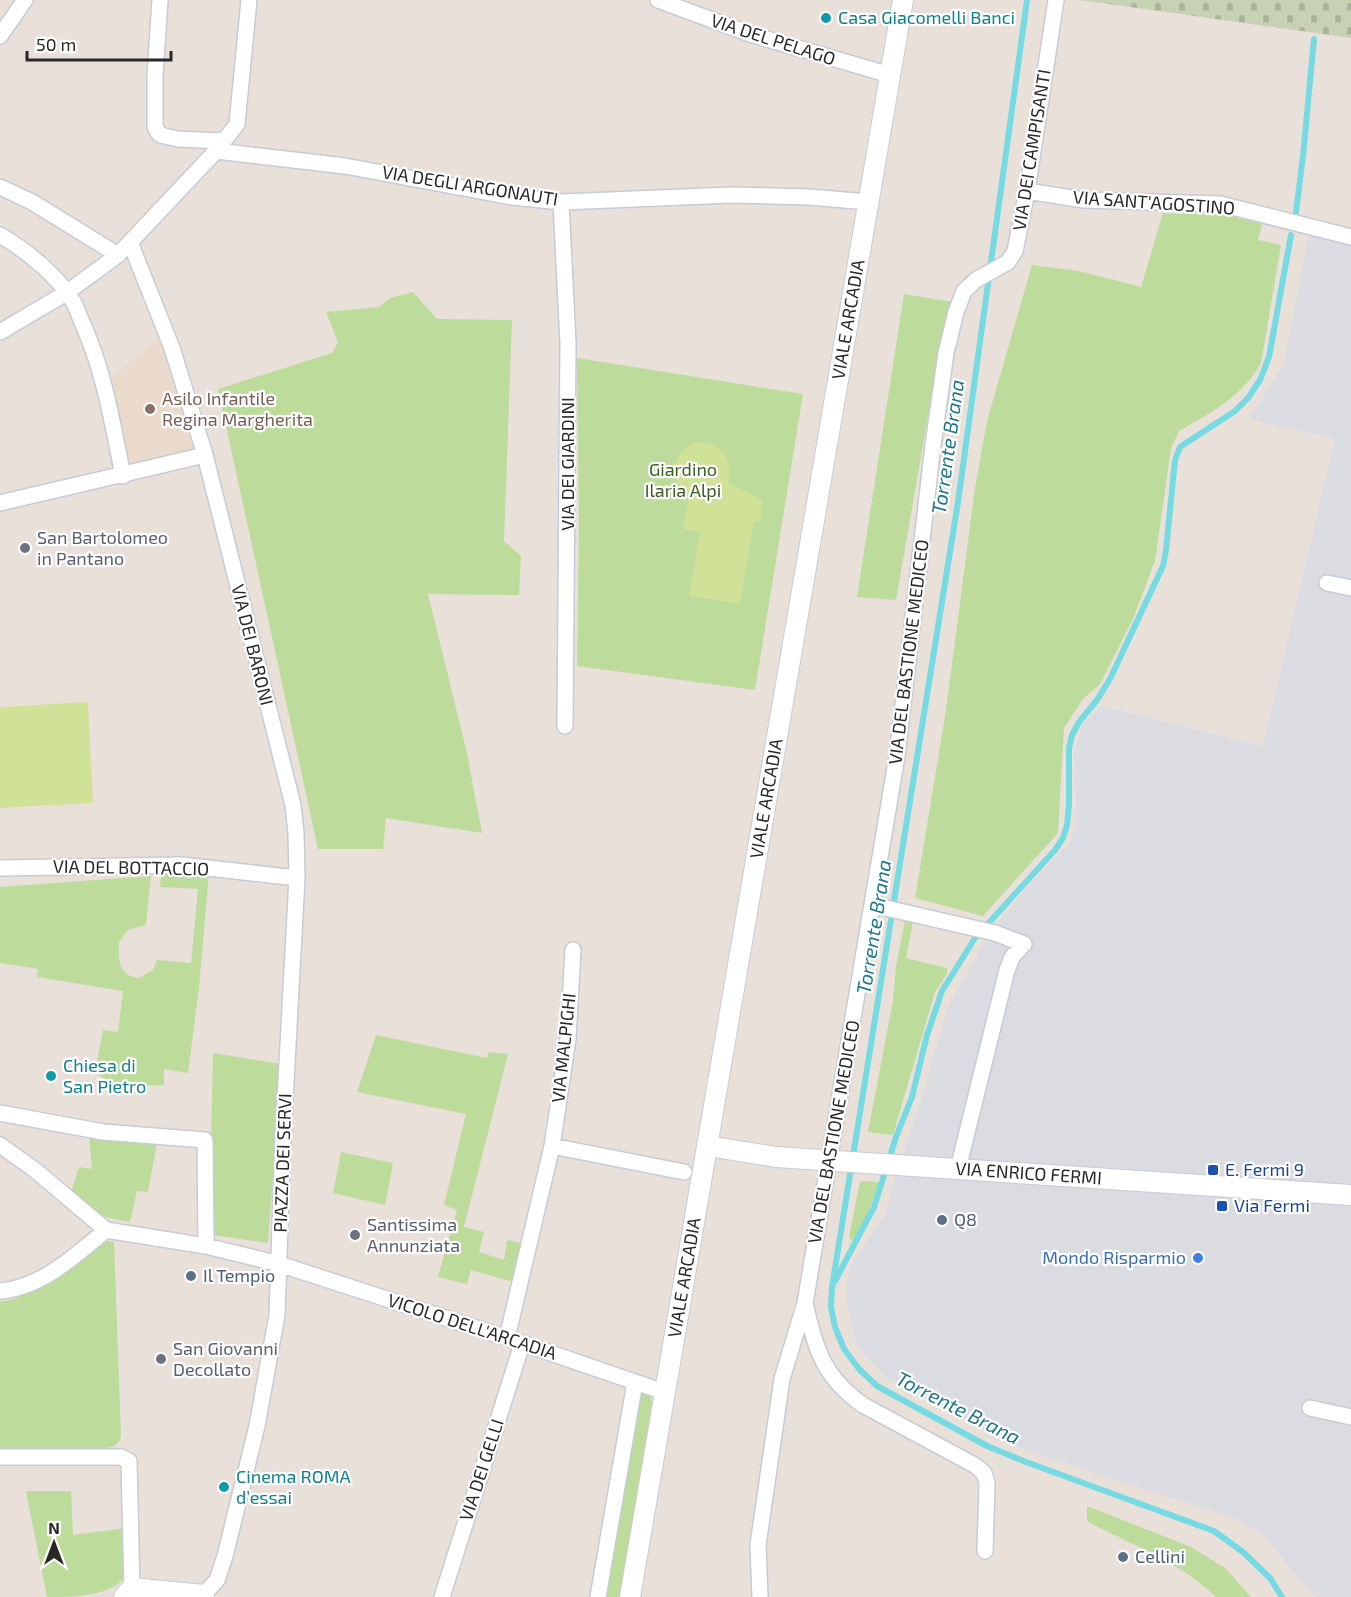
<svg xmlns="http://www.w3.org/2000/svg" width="1351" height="1597" font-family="'Exo 2',sans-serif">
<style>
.industrial{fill:#dbdbe2}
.education{fill:#e9dacb}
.green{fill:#bddb9b}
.cemetery{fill:url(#cemetery-stones)}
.pitch{fill:#d0e198}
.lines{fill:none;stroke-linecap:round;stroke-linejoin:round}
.stream{stroke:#76dae2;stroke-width:6}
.minor-casing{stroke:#c6ccd4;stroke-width:18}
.tertiary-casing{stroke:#c6ccd4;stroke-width:22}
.minor{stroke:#fff;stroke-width:15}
.tertiary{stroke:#fff;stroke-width:20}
.culture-dot{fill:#0f9aa8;stroke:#fff;stroke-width:2}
.education-dot{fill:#8d6e63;stroke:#fff;stroke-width:2}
.worship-dot{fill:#6b7280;stroke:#fff;stroke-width:2}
.transit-dot{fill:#1a4fb4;stroke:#fff;stroke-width:2}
.service-dot{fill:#5c6f8a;stroke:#fff;stroke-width:2}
.shop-dot{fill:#3f7fe0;stroke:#fff;stroke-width:2}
.labels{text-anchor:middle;stroke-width:4.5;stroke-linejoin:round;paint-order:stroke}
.culture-label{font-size:18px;fill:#0d838f;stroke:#fff;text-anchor:start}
.street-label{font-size:18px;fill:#282828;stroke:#fff}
.education-label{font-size:18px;fill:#785e54;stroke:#fff;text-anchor:start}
.park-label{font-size:18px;fill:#385d20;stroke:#fff}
.worship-label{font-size:18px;fill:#5b616d;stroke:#fff;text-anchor:start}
.transit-label{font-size:18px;fill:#164399;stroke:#fff;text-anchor:start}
.service-label{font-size:18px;fill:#4e5e75;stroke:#fff;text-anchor:start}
.shop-label{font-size:18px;fill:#366cbe;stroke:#fff;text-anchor:end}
.water-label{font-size:20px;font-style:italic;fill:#19788a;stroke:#fff}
</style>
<defs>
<pattern id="cemetery-stones" width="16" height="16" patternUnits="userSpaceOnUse" patternTransform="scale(1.5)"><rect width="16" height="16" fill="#c7d1b3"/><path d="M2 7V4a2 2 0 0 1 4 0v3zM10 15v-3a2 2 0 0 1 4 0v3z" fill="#abb39a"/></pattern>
</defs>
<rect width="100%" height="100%" fill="#e9e0da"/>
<path class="industrial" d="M1309 234 1351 244V1597H1315L1263 1535 1235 1518 1094 1473 1017 1446 888 1379 869 1360 854 1338 847 1301V1281L852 1263 887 1211 892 1187 918 1111 948 1007 994 926 1032 882 1069 843 1077 826 1074 754 1082 724 1101 706 1263 746 1335 439 1249 419 1284 364Z"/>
<path class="education" d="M165 337 195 452 129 469 109 380 153 342Z"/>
<path class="green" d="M1163 213 1240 216 1260 222 1262 226 1258 240 1281 245 1261 363C1243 396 1210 413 1179 431L1171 448 1155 561 1133 619 1100 684 1082 700 1064 728 1058 833 983 916 915 898 946 710 975 488 987 421 1032 265 1079 271 1141 287Z
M413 292 437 319 512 320 504 541 521 556 519 595 428 594 467 753 482 833 386 818 383 849H318L218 389 332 353 338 342 326 312 379 307 390 298Z
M904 294 954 302 940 347 896 600 857 597Z
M577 358 803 394 755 690 577 666 579 519Z
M209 873 199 987 188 1073 164 1069V1085L105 1086 104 1079 95 1072 103 1030 118 1032 123 991 37 977 38 969 0 963V887L151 876 146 925 128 930 119 942C118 959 118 976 139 978L153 970 157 960 191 963 198 889 160 887 161 874Z
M905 921 913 922 906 958 947 968V974L935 992 893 1135 868 1132 893 1000 896 967Z
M376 1035 487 1058 489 1052 508 1054 464 1227 484 1232 479 1252 504 1260 507 1240 525 1244 516 1283 471 1270 467 1284 438 1277 457 1210 444 1205 466 1114 357 1092Z
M213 1053 281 1064 268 1243 213 1235 211 1143Z
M89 1134 157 1142 148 1192 137 1191 130 1222 105 1217 71 1193 79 1167 92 1169Z
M341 1152 393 1163 385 1205 333 1193Z
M860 1181 879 1182 868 1213 853 1242 849 1237Z
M106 1241 114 1242 121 1437 118 1443 113 1447 72 1452H0V1302L17 1298 28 1292Z
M640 1389 650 1396 652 1401 620 1597H606Z
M26 1491H71L73 1535 126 1528C126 1542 128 1557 126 1571 121 1597 70 1597 47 1597Z
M1087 1506 1191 1547 1225 1568 1251 1597H1216C1179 1561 1131 1545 1087 1521Z"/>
<path class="cemetery" d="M1078 0H1351V38L1102 3Z"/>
<path class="pitch" d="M700 442C722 443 735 461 728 483L763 500 760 522 754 521 740 604 689 596 700 532 683 529 689 494C665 480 673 447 700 442Z
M88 702 93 803 0 808V707Z"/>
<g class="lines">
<path class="stream" d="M1027 0 958 502 832 1287 831 1307 835 1327 844 1349 859 1369 877 1386 987 1446 1026 1462 1214 1531 1243 1552 1270 1578 1282 1597
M1296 212 1303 156 1314 39
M835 1281 874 1207 896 1137 912 1097 927 1035 942 991 975 938 1055 850 1063 838 1067 825 1069 805V748L1072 735 1079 722 1097 700 1110 679 1163 566 1166 550 1175 460 1180 447 1235 411 1248 398 1260 380 1269 357 1291 235"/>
<g class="minor-casing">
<path id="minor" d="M160 0 155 76V127L160 135 178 139 223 141
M658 0 750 34 890 75
M0 36 25 0
M216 151 345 166 512 197 561 202 731 195 809 197 868 202
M0 187 32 202 118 255
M1027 191 1084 200 1220 204 1351 237
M561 202 568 343 565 726
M0 235C27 251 58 276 74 303 78 311 81 321 85 329 105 376 113 426 123 476
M130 242 172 348 205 455 293 805 296 833 297 878 283 1138 277 1315 257 1426 225 1556 217 1580 203 1595
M0 332 66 293 118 255 216 151 237 124 249 0
M0 503 205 455
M1327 583 1351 588
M0 868 181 865 297 878
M873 905 995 933 1024 944 1012 957 1007 970 958 1169
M0 1113 103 1132 205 1140 206 1246
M0 1145 35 1170 106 1230 206 1246 279 1264 507 1338 664 1392
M552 1146 568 1039 573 950
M0 1291C41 1288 76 1255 106 1230
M805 1303C815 1348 823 1377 863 1405L976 1466 984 1473 987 1483 985 1551
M507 1338 552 1146 684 1172
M1310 1408 1351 1417
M0 1457H121L129 1461 132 1588 130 1597
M442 1597 522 1344
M598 1597 635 1382
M760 1597 758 1545 782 1379 805 1303 897 756 933 445 946 353 956 312 964 291 976 280 1008 262 1015 251 1027 191 1056 0"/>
</g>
<g class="tertiary-casing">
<g id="tertiary">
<path id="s1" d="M708 1146 776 1157 1351 1195"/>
<path d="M124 1597 132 1588 203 1595 204 1597"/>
<path id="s2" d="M630 1597 903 0"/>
</g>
</g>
<use href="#minor" class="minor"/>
<use href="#tertiary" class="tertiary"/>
</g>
<g class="culture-dot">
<circle cx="826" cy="18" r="6"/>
<circle cx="51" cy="1076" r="6"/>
<circle cx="224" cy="1487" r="6"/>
</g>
<circle class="education-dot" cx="150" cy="409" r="6"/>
<g class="worship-dot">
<circle cx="25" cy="548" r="6"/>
<circle cx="355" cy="1235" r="6"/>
<circle cx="161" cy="1359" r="6"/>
</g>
<g class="transit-dot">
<rect x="1207" y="1164" width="12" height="12" rx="3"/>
<rect x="1216" y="1200" width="12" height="12" rx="3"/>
</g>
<g class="service-dot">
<circle cx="942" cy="1220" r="6"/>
<circle cx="191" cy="1276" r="6"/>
<circle cx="1123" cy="1557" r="6"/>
</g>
<circle class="shop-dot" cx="1198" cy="1258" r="6"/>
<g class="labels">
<g class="culture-label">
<text x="838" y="24">Casa Giacomelli Banci</text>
<text x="63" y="1072">Chiesa di<tspan x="63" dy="21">San Pietro</tspan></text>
<text x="236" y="1483">Cinema ROMA<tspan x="236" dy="21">d’essai</tspan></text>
</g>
<g class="street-label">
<text transform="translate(773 40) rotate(18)" y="6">VIA DEL PELAGO</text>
<text transform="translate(1032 150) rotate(-81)" y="6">VIA DEI CAMPISANTI</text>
<text transform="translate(470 186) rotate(9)" y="6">VIA DEGLI ARGONAUTI</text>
<text transform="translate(1154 203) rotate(4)" y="6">VIA SANT'AGOSTINO</text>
<text dy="6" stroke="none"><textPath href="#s2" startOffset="1296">VIALE ARCADIA</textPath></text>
<text transform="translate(568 464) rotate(-90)" y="6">VIA DEI GIARDINI</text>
<text transform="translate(252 645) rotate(76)" y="6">VIA DEI BARONI</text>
<text transform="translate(909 652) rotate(-83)" y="6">VIA DEL BASTIONE MEDICEO</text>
<text dy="6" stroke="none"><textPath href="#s2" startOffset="810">VIALE ARCADIA</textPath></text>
<text transform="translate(131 868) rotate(1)" y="6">VIA DEL BOTTACCIO</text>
<text transform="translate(564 1048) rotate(-84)" y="6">VIA MALPIGHI</text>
<text transform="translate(834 1132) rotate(-80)" y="6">VIA DEL BASTIONE MEDICEO</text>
<text transform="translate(283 1163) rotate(-88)" y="6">PIAZZA DEI SERVI</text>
<text dy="6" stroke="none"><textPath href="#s1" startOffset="322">VIA ENRICO FERMI</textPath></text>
<text dy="6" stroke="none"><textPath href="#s2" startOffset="324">VIALE ARCADIA</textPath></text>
<text transform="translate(472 1327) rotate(18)" y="6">VICOLO DELL'ARCADIA</text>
<text transform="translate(482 1470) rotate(-72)" y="6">VIA DEI GELLI</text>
</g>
<g class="education-label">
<text x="162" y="405">Asilo Infantile<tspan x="162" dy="21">Regina Margherita</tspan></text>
</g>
<g class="park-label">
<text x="683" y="476">Giardino<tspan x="683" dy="21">Ilaria Alpi</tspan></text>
</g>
<g class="worship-label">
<text x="37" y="544">San Bartolomeo<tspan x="37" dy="21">in Pantano</tspan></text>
<text x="367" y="1231">Santissima<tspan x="367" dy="21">Annunziata</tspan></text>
<text x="173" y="1355">San Giovanni<tspan x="173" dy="21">Decollato</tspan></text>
</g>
<g class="transit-label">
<text x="1225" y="1176">E. Fermi 9</text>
<text x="1234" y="1212">Via Fermi</text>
</g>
<g class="service-label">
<text x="954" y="1226">Q8</text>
<text x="203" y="1282">Il Tempio</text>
<text x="1135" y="1563">Cellini</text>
</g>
<g class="shop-label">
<text x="1186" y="1264">Mondo Risparmio</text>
</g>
<g class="water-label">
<text transform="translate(948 447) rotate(-82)" y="7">Torrente Brana</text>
<text transform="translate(874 927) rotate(-81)" y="7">Torrente Brana</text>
<text transform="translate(958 1408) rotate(27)" y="7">Torrente Brana</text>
</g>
</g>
<g transform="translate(54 1543)" stroke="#ffffff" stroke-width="4.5" paint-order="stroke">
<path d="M0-4.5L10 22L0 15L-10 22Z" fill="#282828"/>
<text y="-9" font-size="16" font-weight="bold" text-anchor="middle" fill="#282828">N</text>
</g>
<path d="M27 51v9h144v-9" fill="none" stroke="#282828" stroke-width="3"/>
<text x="36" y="51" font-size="18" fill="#282828" stroke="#ffffff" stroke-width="4.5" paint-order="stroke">50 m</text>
</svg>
